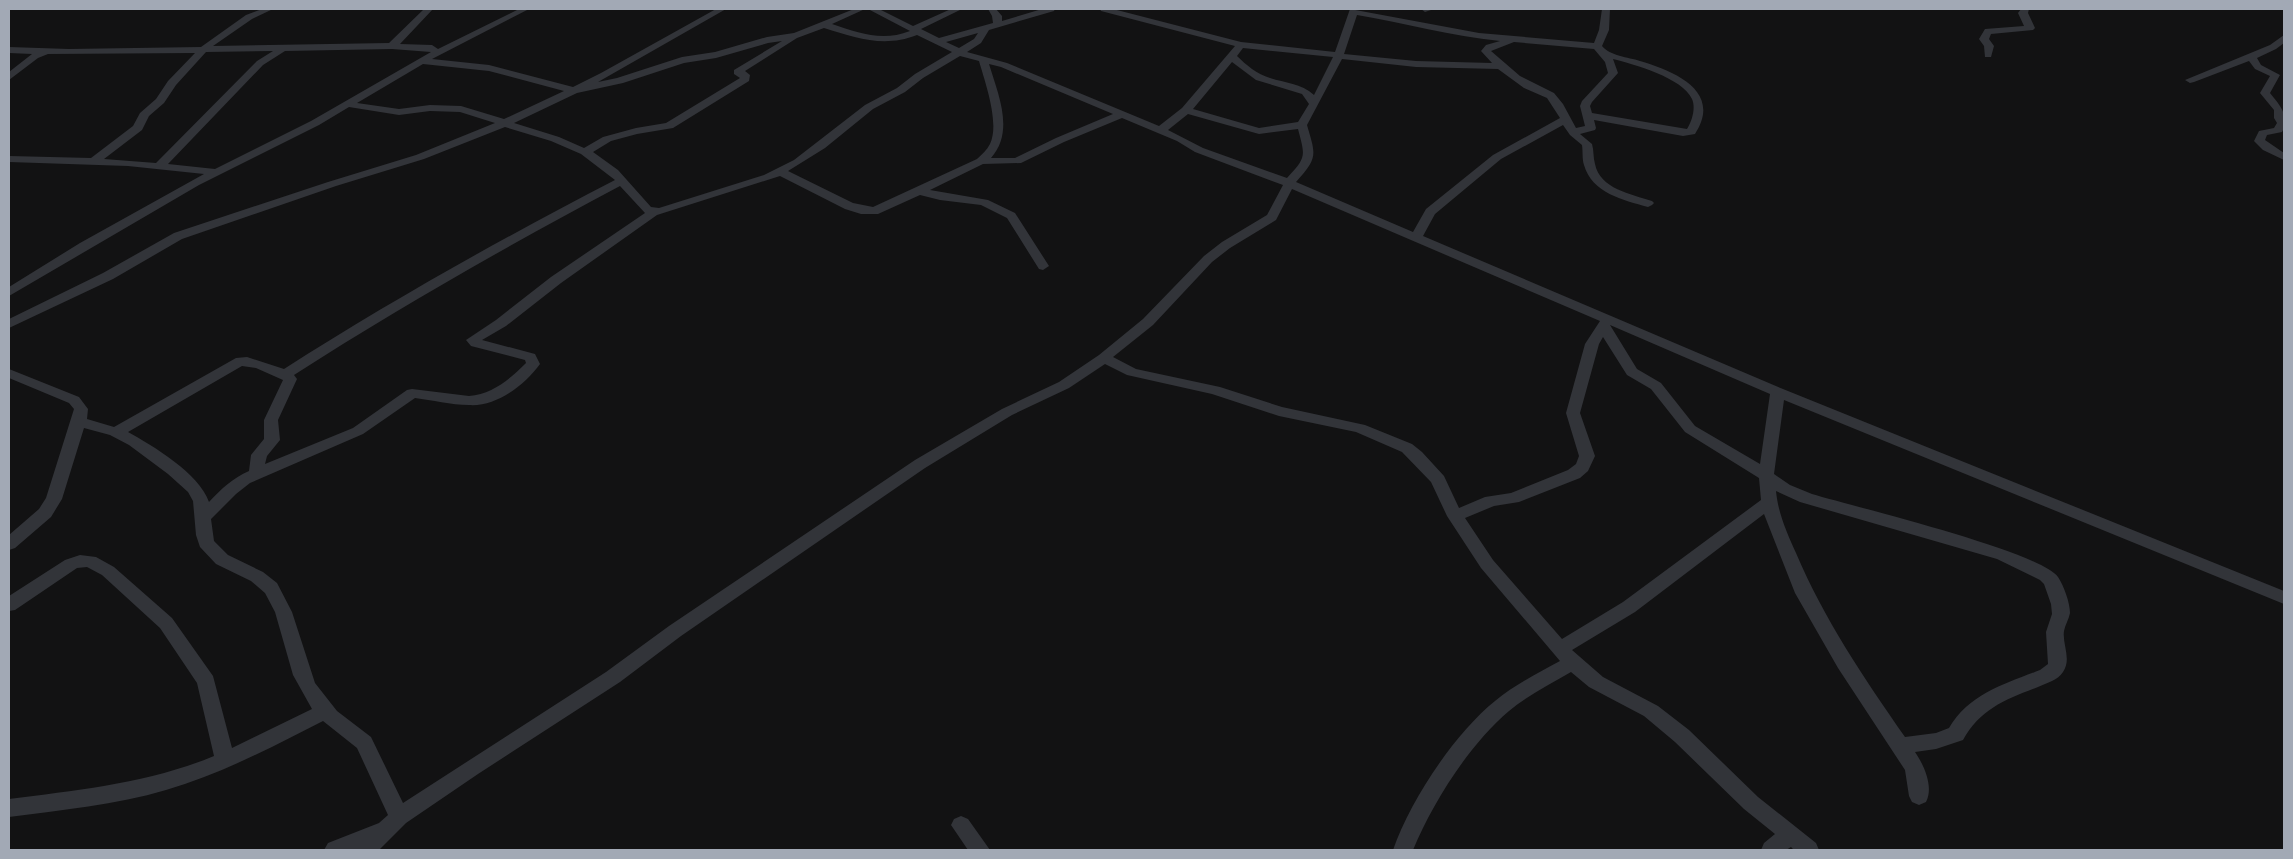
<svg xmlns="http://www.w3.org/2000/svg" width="2293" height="859" font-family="'Public Sans',sans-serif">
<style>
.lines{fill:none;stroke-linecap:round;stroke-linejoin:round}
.street{fill:#323439;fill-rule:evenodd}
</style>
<rect width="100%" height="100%" fill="#121213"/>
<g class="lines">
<path class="street" d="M262 9H273L252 19 213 46 389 43 424 9H433L400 44 432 45 438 49 519 9H529L432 59 489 65 573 87 601 73 716 9H726L598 82 617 78 682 57 715 52 767 37 794 33 854 9H865L832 24C859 33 882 42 910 31L868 9H879L913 26 951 9H962L921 29 939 38 993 23 992 16 988 9H996L1002 16V21L1042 9H1055L1054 11 989 30 981 43 967 52 1007 63 1159 126 1182 108 1235 46 1101 11 1100 9H1113L1241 42 1335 52 1350 9 1479 33 1594 43 1599 30 1602 9H1610L1609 30 1602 46C1610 56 1628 57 1640 61 1674 71 1723 91 1695 134L1683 136 1594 120 1596 128 1595 130 1580 134 1592 144C1594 151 1593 157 1595 164 1600 189 1631 194 1652 201L1654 203 1652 205 1648 207C1623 200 1592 193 1584 165 1582 159 1583 152 1582 145L1570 135 1563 125 1501 159 1435 214 1423 236 1783 389 2284 591V604L1784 400 1774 474 1790 485 1812 494C1852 506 2039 551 2058 577 2064 586 2070 603 2070 613 2069 619 2065 625 2064 631 2062 644 2072 659 2063 672 2058 680 2047 683 2038 687 2006 699 1980 709 1963 740L1936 749 1915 752C1924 765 1934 787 1926 802L1919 805 1912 802 1909 796 1905 770 1838 668 1795 593 1764 514 1635 612 1572 650 1603 677 1658 706 1689 730 1758 797 1816 843 1819 850H1794L1791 847 1786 850H1761L1764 843 1775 834 1744 809 1675 742 1644 716 1589 687 1571 672C1550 684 1527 696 1509 711 1469 745 1433 802 1413 850H1393C1410 801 1454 734 1495 701 1514 685 1538 673 1560 661L1481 568 1447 516 1431 482 1402 452 1356 432 1279 416 1212 394 1127 375 1105 364 1069 388 1012 415 925 468 681 636 620 682 478 774 406 823 379 850H324L328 843 379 823 388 815 357 748 323 721C272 747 221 774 166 790 116 805 61 810 9 817V799C79 790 149 783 214 756L197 683 160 628 102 575 87 567 77 568 15 610 9 611V596L65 560 80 555 96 557 114 567 172 618 213 676 232 748 312 709 293 675 275 612 265 593 251 581 216 564 200 547 196 535 193 501 188 492 168 474 129 445 110 435 84 428 62 499 51 517 15 548 9 550V535L39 509 46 498 74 409 69 403 9 378V369L79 397 88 409 87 419 114 427 236 358 247 357 284 369C392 300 501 239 615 180L581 154 551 141 505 127 424 159 336 186 182 239 113 279 9 328V319L103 273 174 233 328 182 416 155 495 123 460 112 430 111 399 115 349 107 319 125 199 185 9 296V287L80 243 204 174 128 166 9 162V156L91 158 133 126 140 113 156 99 168 81 195 53 48 54 38 58 9 80V72L32 54 9 53V47L69 49 201 47 246 15ZM1357 15C1405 23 1451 36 1500 41L1486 45 1481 51 1492 63 1416 61 1344 54ZM824 28C856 38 884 48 917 35L952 52 915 74 897 88 865 105 794 160 764 175 659 208 651 207 618 170 593 152 611 141 637 134 673 128 749 81 750 75 745 71 797 38ZM978 33 974 39 959 48 946 42ZM782 41 734 70V74L740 78 666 123 636 128 603 137 584 148 559 137 514 123 577 93 623 83 684 63 716 58 768 43ZM1514 42 1594 49 1605 62 1608 73 1582 101 1580 106 1585 126 1576 128 1563 104 1554 93 1520 76 1491 51ZM1243 48 1333 57 1314 95C1301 83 1285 83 1270 78 1257 74 1246 65 1237 56ZM392 49 431 52 311 121 215 169 168 164 263 65 285 51ZM273 51 257 61 156 163 104 159 142 130 149 116 164 103 176 85 206 52ZM960 56 979 61C985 82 1000 123 990 144 987 150 982 154 977 159L873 207 853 203 788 171 825 148 873 109 905 92 923 78ZM1342 59 1416 67 1498 69 1524 88 1547 98 1560 118 1493 155 1426 209 1413 232 1296 182C1318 157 1316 156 1307 125ZM1613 59C1633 64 1683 78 1692 99 1696 108 1692 121 1687 129L1592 113 1590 106 1592 102 1618 73ZM1232 62 1256 80 1302 94 1309 104 1298 122 1259 128 1193 109ZM423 64 489 71 564 91 504 119 461 106 430 105 399 109 357 103ZM989 64 1001 67 1113 114 1056 138 1015 158H991C1015 131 998 94 989 64ZM1188 114 1259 134 1298 129C1305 156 1307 157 1287 178L1203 148 1168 130ZM1122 118 1177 141 1195 152 1283 185 1267 215 1222 242 1204 256 1143 319 1099 355 1059 382 1002 409 915 460 669 626 606 672 403 803 371 737 337 711 315 683 292 612 277 583 263 572 228 555 214 541 211 519 236 494 250 483 363 434 415 398C432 400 451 405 469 405 496 407 525 385 540 364L535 354 482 340 506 326 561 283 657 215 780 176 845 209 861 214H878L920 195 940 200 981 205 1007 218 1039 269 1043 270 1049 266 1015 213 988 200 930 190 983 164 1021 163 1064 142ZM620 186 645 213 551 277 496 320 466 340 471 346 525 360 526 363C510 379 493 394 469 396L412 389 407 390 353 428 265 464 267 456 280 440 278 420 297 379 294 375C400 307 509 245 620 186ZM1292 189 1600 321 1585 344 1566 413 1579 456 1576 464 1568 470 1511 493 1485 497 1459 508 1444 476 1422 452 1412 444 1365 425 1282 407 1220 387 1136 369 1113 357 1153 325 1212 262 1230 248 1276 220ZM1610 325 1770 394 1760 464 1695 426 1661 383 1637 369ZM1603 337 1627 375 1651 389 1685 432 1759 478 1761 500 1623 602 1562 639 1493 560 1465 518 1494 506 1519 502 1580 478 1588 471 1595 456 1580 413 1599 344ZM242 366 256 368 283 380 264 420V439L251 455 249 471C233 478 221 489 209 502 199 473 153 446 128 432ZM1776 491 1800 502 1997 559 2040 580 2044 584 2051 604 2052 614 2046 632 2048 664 2040 670C2005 684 1970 693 1949 728L1936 733 1905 737C1864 678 1824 619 1796 553 1787 533 1778 513 1776 491Z
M1421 9H1434L1425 12Z
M2021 9H2029L2028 13 2035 28 2033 30 1991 34 1989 39 1994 46 1991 57H1985L1984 46 1979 39 1985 29 2024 26 2018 13Z
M2284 35V43L2276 49 2257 58 2261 65 2280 75 2270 93C2279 104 2291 117 2282 132L2267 135 2265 140 2284 153V160L2263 150 2254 141 2259 131 2274 128 2277 123 2274 118V110L2260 93 2270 76 2255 69 2249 61 2194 82 2190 83 2185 80 2270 45Z
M961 816 968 819 990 850H968L951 825 954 819Z"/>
</g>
<rect width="2293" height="859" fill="none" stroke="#a2a9b5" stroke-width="20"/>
</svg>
